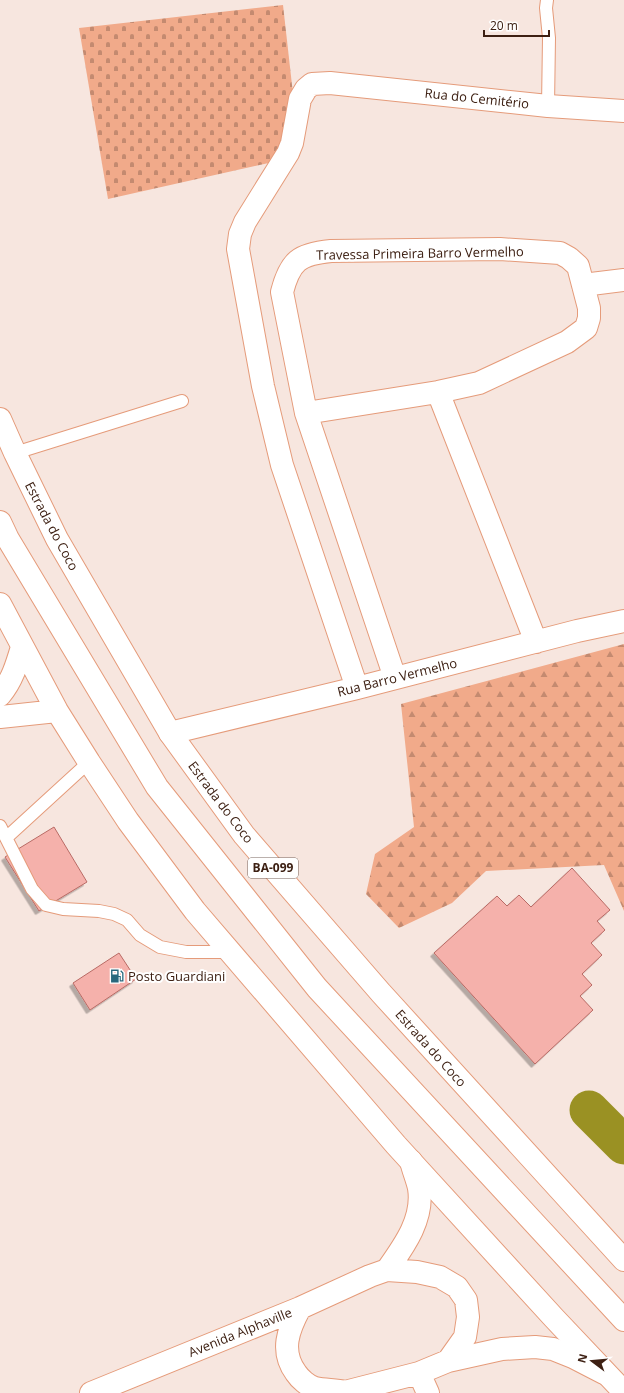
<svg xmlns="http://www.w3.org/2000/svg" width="624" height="1393" font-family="'Open Sans',sans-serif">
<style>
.forest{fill:url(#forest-firs)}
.cemetery{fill:url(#cemetery-stones)}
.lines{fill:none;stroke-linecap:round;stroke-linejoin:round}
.river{stroke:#9a9123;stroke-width:39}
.building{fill:#f5b1ab;stroke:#b96b65;filter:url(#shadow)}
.service-casing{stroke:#e59b7a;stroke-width:14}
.minor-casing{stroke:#e59b7a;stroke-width:24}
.tertiary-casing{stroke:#e59b7a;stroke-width:24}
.trunk-casing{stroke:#e59b7a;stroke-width:24}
.service{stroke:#fff;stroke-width:12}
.minor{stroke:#fff;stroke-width:22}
.tertiary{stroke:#fff;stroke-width:22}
.trunk{stroke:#fff;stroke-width:22}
.labels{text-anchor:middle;stroke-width:4;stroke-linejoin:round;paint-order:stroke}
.shield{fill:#fff;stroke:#77635a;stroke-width:1}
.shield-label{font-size:12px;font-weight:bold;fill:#3d2013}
.street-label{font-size:13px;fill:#3d2013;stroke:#fff}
.poi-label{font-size:13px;fill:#3d2013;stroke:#fff;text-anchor:start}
</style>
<defs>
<pattern id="forest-firs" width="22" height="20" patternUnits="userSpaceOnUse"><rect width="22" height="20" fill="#f1aa8a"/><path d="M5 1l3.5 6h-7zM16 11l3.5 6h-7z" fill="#c48a70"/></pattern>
<pattern id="cemetery-stones" width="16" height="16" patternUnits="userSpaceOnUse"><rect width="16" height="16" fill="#f1aa8a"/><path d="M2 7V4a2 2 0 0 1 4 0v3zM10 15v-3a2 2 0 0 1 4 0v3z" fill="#c48a70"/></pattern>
<filter id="shadow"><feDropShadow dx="-3.5" dy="3.5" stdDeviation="0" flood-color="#0004"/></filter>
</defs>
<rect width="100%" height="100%" fill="#f7e6df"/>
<path class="forest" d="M624 644V911L604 865 486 871 452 903 399 928 366 894 375 854 414 827 401 704Z"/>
<path class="cemetery" d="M283 5 300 156 108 199 79 28Z"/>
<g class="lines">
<path class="river" d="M589 1110 624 1145"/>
</g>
<path class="building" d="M54 827 87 882 39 911 5 857Z
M572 868 610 910 597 921 605 930 591 943 602 955 582 974 592 985 580 996 593 1010 535 1064 434 953 497 896 507 906 519 895 531 907Z
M119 953 136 979 90 1010 73 983Z"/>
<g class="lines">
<g class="service-casing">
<path id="service" d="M547 0 546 8 549 38 548 106
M15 453 182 401
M0 826 32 889 46 905 63 909 99 911 114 914 127 920 140 935 160 947 186 952H230
M6 838 89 762"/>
</g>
<g class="minor-casing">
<path id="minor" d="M583 285 624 280
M438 392 536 642
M306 413 438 392 479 383 567 342 586 328 589 318V308L578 266 569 258 560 253 500 249 331 251C299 254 290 261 282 292L306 413 395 678
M357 688 282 465 263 386 238 249 240 234 245 222 288 153 292 143 300 99 306 89 312 84 330 83 548 106 624 111
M170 733 357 688 577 631 624 621
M387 1270C404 1246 424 1219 419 1188 417 1179 413 1170 411 1161
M300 1308C288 1330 280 1351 296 1373 300 1379 308 1386 315 1388 324 1390 335 1390 345 1392
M419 1373 428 1393
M91 1393 300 1308 370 1276 387 1270 417 1272 440 1277 457 1287 466 1300 468 1317 465 1337 448 1361
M341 1393 419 1373 448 1361 502 1349 535 1347 553 1349 573 1357 604 1373"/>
</g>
<g class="tertiary-casing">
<path id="tertiary" d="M0 604 57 711 89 762 128 821 195 911 396 1145 554 1318 624 1392
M0 695C12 681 17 664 22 647
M0 717 57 711"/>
</g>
<g class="trunk-casing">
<path id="trunk" d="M0 419 15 453 57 539 170 733 244 835 381 993 624 1260
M0 522 8 539 157 787 317 988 624 1320"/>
</g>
<use href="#service" class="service"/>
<use href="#minor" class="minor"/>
<use href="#tertiary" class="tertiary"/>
<use href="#trunk" class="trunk"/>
</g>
<defs>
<g id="fuel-bare" transform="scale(1.08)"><path d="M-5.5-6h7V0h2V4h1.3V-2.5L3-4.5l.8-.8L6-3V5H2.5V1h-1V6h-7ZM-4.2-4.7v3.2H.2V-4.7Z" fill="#28677c" stroke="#fff" stroke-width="2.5" paint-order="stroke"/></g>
</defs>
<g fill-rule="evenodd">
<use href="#fuel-bare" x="117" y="976"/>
</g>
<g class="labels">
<rect class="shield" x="248" y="858" width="50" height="20" rx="3"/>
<g class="shield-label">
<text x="273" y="872">BA-099</text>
</g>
<g class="street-label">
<text transform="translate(477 98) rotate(6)" y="5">Rua do Cemitério</text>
<text transform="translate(420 253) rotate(-1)" y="5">Travessa Primeira Barro Vermelho</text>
<text transform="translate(52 526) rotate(62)" y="5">Estrada do Coco</text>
<text transform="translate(397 677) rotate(-14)" y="5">Rua Barro Vermelho</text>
<text transform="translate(221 802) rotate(53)" y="5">Estrada do Coco</text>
<text transform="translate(431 1048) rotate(48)" y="5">Estrada do Coco</text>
<text transform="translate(240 1332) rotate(-22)" y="5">Avenida Alphaville</text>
</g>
<g class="poi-label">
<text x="128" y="981">Posto Guardiani</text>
</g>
</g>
<g transform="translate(592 1361) rotate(286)" stroke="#ffffff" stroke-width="3" paint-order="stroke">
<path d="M0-3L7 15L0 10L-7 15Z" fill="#3d2013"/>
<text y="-6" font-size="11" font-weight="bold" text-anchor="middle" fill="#3d2013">N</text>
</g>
<path d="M484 30v6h65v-6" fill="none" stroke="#3d2013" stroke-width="2"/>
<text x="490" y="30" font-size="12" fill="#3d2013" stroke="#ffffff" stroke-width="3" paint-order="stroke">20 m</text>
</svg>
